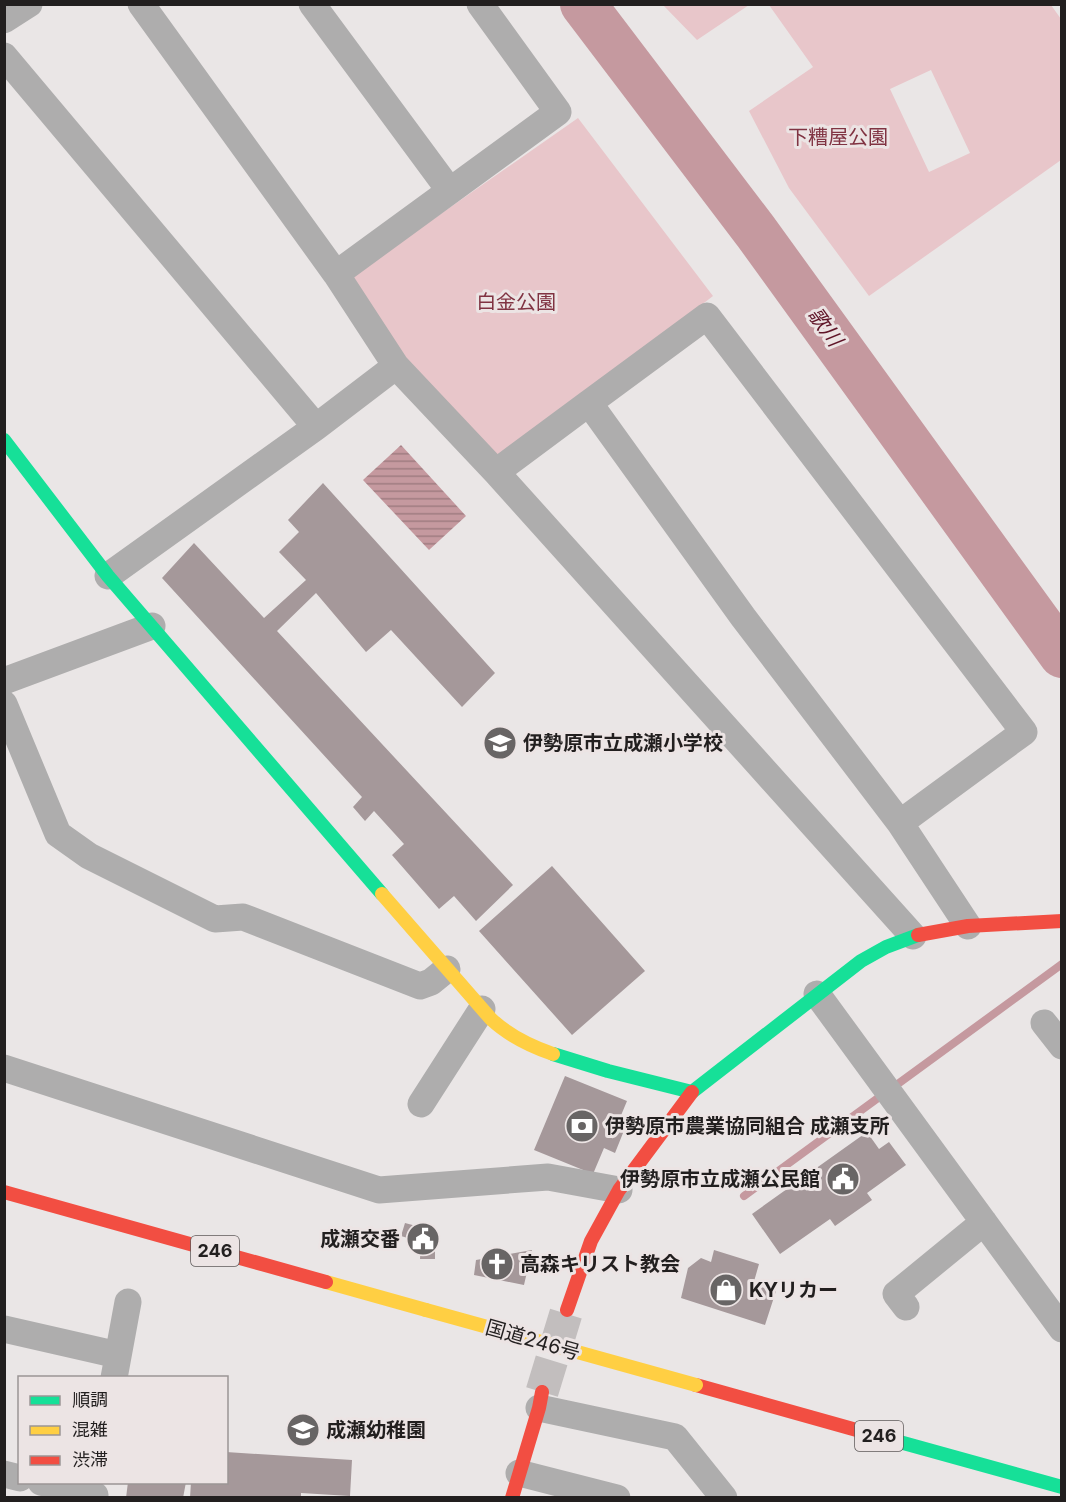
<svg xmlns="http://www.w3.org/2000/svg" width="1066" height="1502" font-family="Inter,'Noto Sans JP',sans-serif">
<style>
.green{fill:#e8c6ca;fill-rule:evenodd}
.water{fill:url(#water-rules)}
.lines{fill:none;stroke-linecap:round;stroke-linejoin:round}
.stream{stroke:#c5999f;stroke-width:8}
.river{stroke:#c5999f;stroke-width:46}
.building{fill:#a5989a}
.secondary-tunnel{stroke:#c2bebe;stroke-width:33;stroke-dasharray:33 16;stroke-linecap:butt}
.street{stroke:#aeadad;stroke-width:27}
.fast{stroke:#16e098;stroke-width:14}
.slow{stroke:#ffcf43;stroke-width:14}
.jam{stroke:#f24e42;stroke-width:14}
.slow-bridge{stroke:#ffcf43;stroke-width:14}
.labels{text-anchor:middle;stroke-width:6;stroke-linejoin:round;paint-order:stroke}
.shield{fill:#ece4e4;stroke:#5f5a5a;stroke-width:1.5}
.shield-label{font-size:18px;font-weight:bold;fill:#221f1f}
.park-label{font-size:20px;fill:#803342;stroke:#ece4e4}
.poi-label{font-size:20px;font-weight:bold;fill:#221f1f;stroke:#ece4e4;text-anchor:start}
.street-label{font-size:20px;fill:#221f1f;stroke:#ece4e4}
.water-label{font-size:21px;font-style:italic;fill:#5f1427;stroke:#ece4e4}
</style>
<defs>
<pattern id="water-rules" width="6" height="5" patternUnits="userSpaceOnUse" patternTransform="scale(1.5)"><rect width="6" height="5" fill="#c5999f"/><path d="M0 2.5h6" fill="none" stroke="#a07c81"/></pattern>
</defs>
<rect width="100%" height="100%" fill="#eae6e6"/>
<path class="green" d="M663 5H749L697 40Z
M769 5H1051L1061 19V160L869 296 789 188 749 111 813 67ZM931 70 970 153 929 172 890 89Z
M578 118 713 296 498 462 416 372 349 278Z"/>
<path class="water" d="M401 445 466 516 429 550 363 480Z"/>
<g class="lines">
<path class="stream" d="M895 1086 1062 964
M744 1196 878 1098"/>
<path class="river" d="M583 4 756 232 1062 655"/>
</g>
<path class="building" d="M323 483 495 673 462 707 391 630 366 652 316 593 277 631 513 885 476 921 454 896 439 909 392 855 404 844 374 811 365 821 353 807 362 797 162 578 194 543 264 618 306 580 279 552 299 532 288 520Z
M552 866 645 971 572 1035 479 931Z
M565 1076 627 1101 617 1125 625 1128 615 1153 604 1148 593 1174 534 1150Z
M867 1132 879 1149 889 1142 906 1165 867 1193 872 1200 835 1226 830 1219 780 1254 752 1214Z
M405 1223 435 1231V1259H420L421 1242 401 1236Z
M532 1250 524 1285 474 1275 476 1260Z
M714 1250 759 1264 753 1285 776 1291 765 1325 681 1298 688 1268 701 1258 711 1262Z
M226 1452 352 1460 350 1496 301 1493V1498H190L191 1482H226Z
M128 1482H186L183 1498H126Z"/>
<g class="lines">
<path class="secondary-tunnel" d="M542 1392 567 1310"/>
<path class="street" d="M141 4 336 274 396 366 496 472 913 936
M312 4 450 191
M4 20 29 4
M4 56 316 427
M336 274 558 112 480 4
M496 472 589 403
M108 576 316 427 396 366
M4 681 152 626
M4 704 58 834 89 856 215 919 243 917 420 986 431 982 447 969
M900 823 1024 732 707 316 589 403 743 617 900 823 968 926
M817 994 1062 1329
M1044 1023 1062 1046
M4 1068 379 1190 548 1177 619 1190
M421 1104 482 1009
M906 1307 896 1294 984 1222
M4 1329 118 1355
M114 1378 128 1302
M539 1408 675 1437 724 1498
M519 1473 617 1498
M4 1474 20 1478
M41 1482 95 1495"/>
<path class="fast" d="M4 440 108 576 382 894
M553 1054 608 1071 692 1092 861 961 886 947 918 935
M878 1436 1062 1487"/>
<path class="slow" d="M382 894 491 1019C509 1036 530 1046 553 1054
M326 1282 426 1310"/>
<path class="jam" d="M918 935 968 926 1062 921
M4 1192 326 1282
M567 1310 591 1241 619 1190 692 1092
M696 1385 878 1436
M512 1498 539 1408 542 1392"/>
<path class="slow-bridge" d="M426 1310 696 1385"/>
</g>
<defs>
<g id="school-disc" transform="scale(1.725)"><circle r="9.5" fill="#686565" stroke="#ece4e4"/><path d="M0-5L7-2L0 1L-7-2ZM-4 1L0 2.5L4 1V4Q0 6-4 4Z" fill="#fff"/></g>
<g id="bank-disc" transform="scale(1.725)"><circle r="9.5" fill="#686565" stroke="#ece4e4"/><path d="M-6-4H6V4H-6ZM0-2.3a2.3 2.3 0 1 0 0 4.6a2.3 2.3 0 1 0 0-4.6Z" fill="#fff"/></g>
<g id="civic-disc" transform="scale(1.725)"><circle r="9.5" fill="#686565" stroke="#ece4e4"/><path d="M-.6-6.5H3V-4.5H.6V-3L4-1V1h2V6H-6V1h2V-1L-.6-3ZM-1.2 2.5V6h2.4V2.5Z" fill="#fff"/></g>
<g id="church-disc" transform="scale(1.725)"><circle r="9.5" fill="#686565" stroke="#ece4e4"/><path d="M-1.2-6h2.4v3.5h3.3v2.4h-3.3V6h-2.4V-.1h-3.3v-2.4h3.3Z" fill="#fff"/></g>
<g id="shop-disc" transform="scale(1.725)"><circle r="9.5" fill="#686565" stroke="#ece4e4"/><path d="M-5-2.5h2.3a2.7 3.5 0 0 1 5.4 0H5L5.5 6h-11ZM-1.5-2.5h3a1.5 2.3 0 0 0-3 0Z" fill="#fff"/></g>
</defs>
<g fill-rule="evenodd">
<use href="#school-disc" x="500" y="743"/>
<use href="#bank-disc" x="582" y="1126"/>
<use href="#civic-disc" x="843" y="1179"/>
<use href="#civic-disc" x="423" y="1239"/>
<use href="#church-disc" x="497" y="1264"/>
<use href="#shop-disc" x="726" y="1290"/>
<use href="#school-disc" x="303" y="1430"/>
</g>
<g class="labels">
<g class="shield">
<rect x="191" y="1236" width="48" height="30" rx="4.5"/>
<rect x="855" y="1421" width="48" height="30" rx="4.5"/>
</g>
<g class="shield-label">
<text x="215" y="1257">246</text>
<text x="879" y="1442">246</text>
</g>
<g class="park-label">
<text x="838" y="144">下糟屋公園</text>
<text x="516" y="309">白金公園</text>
</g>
<g class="poi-label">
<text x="523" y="750">伊勢原市立成瀬小学校</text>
<text x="605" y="1133">伊勢原市農業協同組合 成瀬支所</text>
<text x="820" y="1186" text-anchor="end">伊勢原市立成瀬公民館</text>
<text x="400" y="1246" text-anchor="end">成瀬交番</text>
<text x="520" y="1271">高森キリスト教会</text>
<text x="749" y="1297">KYリカー</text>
<text x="326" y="1437">成瀬幼稚園</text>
</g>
<g class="street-label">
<text transform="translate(533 1340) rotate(16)" y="7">国道246号</text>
</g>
<g class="water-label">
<text transform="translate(825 327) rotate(54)" y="7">歌川</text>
</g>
</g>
<rect width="1066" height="1502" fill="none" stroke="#221f1f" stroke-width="12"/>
<rect x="18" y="1376" width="210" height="108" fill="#ece4e4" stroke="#9b9595" stroke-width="1.5"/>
<rect x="30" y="1396" width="30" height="9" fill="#16e098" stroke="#9b9595" stroke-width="1.5"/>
<text x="72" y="1406" font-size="18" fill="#221f1f">順調</text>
<rect x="30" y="1426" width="30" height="9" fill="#ffcf43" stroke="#9b9595" stroke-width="1.5"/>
<text x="72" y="1436" font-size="18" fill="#221f1f">混雑</text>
<rect x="30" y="1456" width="30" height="9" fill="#f24e42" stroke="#9b9595" stroke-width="1.5"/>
<text x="72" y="1466" font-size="18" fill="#221f1f">渋滞</text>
</svg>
